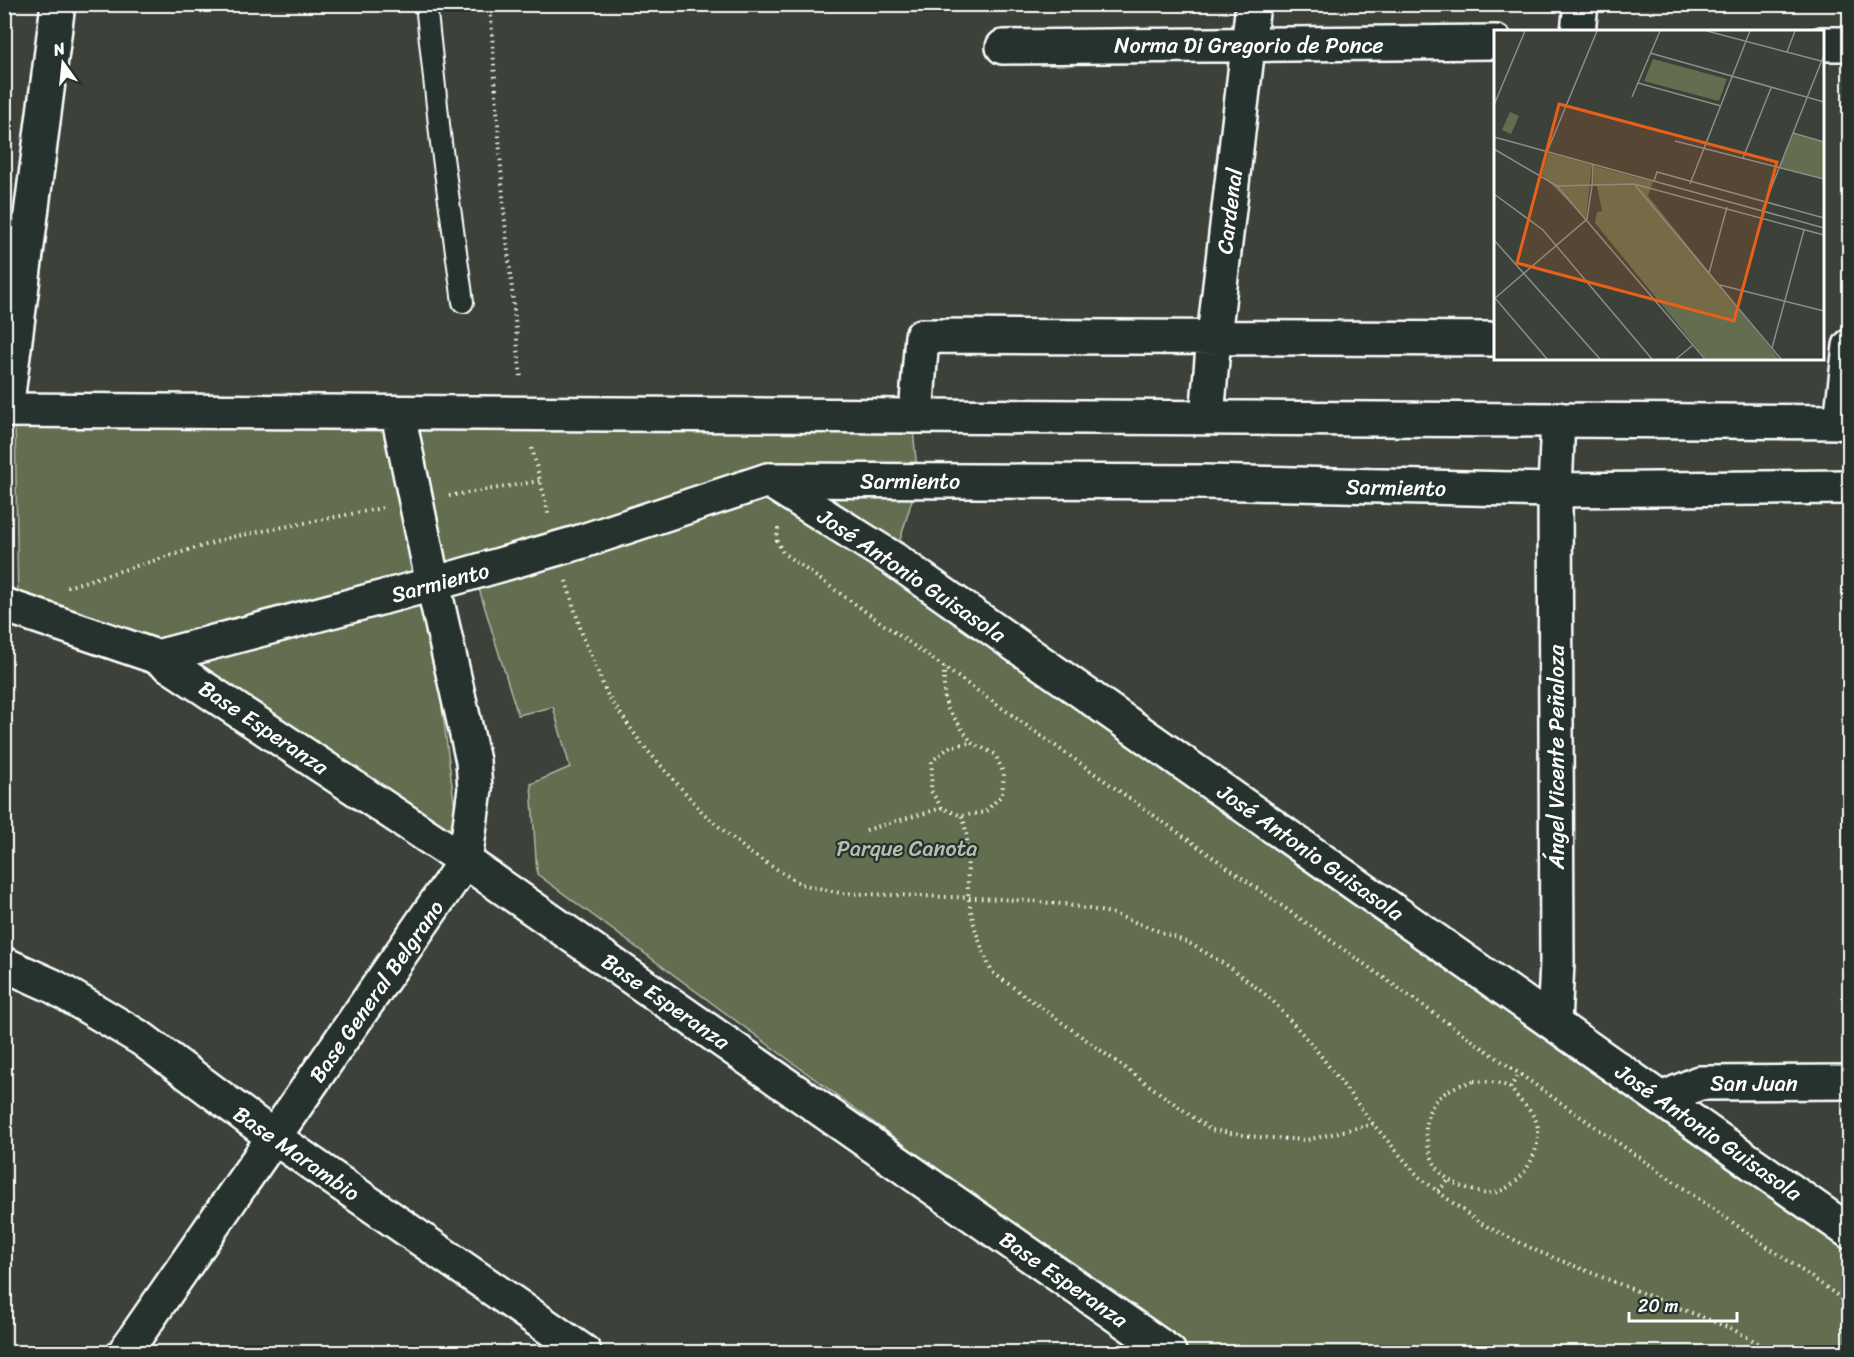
<svg xmlns="http://www.w3.org/2000/svg" width="1854" height="1357" font-family="Sriracha,sans-serif">
<style>
.park{fill:#626e4f;stroke:#b0b6a7;stroke-width:1.5}
.lines{fill:none;stroke-linecap:round;stroke-linejoin:round}
.service-casing{stroke:#fff;stroke-width:24}
.minor-casing{stroke:#fff;stroke-width:38}
.tertiary-casing{stroke:#fff;stroke-width:38}
.secondary-casing{stroke:#fff;stroke-width:38}
.path{stroke:#fff;stroke-width:4;stroke-dasharray:1.5 4.5;stroke-linecap:butt}
.service{stroke:#26332d;stroke-width:20}
.minor{stroke:#26332d;stroke-width:33}
.tertiary{stroke:#26332d;stroke-width:33}
.secondary{stroke:#26332d;stroke-width:33}
.labels{text-anchor:middle;stroke-width:4.5;stroke-linejoin:round;paint-order:stroke}
.street-label{font-size:22px;fill:#fff;stroke:#26332d}
.park-label{font-size:22px;fill:#b8beb0;stroke:#26332d}
.inset-road{fill:none;stroke:#8a8e89;stroke-width:1.5}
.view{fill:#e96118;fill-opacity:0.15;stroke:#e96118;stroke-width:3}
.inset-edge{fill:none;stroke:#fff;stroke-width:3}
</style>
<rect width="100%" height="100%" fill="#3c423a"/>
<filter id="ink" filterUnits="userSpaceOnUse"><feTurbulence type="fractalNoise" baseFrequency=".0167" numOctaves="2"/><feDisplacementMap in="SourceGraphic" scale="12" xChannelSelector="R" yChannelSelector="G"/><feConvolveMatrix kernelMatrix="1 2 1 2 8 2 1 2 1" color-interpolation-filters="sRGB"/></filter>
<g filter="url(#ink)">
<path class="park" d="M15 418 391 419 425 584 157 652 18 604Z
M912 419 918 480 900 540 1628 1097 1849 1251V1352H1185L537 874 531 784 570 767 553 707 518 715 475 576 764 477 442 576 409 424Z
M427 591 461 855 163 658Z"/>
<g class="lines">
<g class="service-casing">
<path id="service" d="M426 4 441 143 463 302"/>
</g>
<g class="minor-casing">
<path id="minor" d="M1578 32 1581 4
M1822 44H1850
M1003 47 1496 42
M6 410 58 4
M916 415 922 336 1496 339
M1207 417 1214 337 1253 4
M1841 422 1850 346
M768 480 895 560 1850 1232
M4 964 53 986 142 1039 275 1138 584 1352
M1554 1023 1557 963 1555 490 1558 419
M1662 1099 1699 1083 1850 1082
M125 1352 465 861"/>
</g>
<g class="tertiary-casing">
<path id="tertiary" d="M433 584 473 761 475 789 465 861
M157 657 465 861 1169 1352"/>
</g>
<g class="secondary-casing">
<path id="secondary" d="M4 410 1850 422
M398 414 433 584
M4 605 157 657 433 584 580 542 768 480 1204 482 1555 490 1850 487"/>
</g>
<path class="path" d="M490 4 504 212 521 378
M532 448 549 516
M449 496 540 481
M778 528 777 541 783 553 866 612 1558 1101 1850 1304
M566 581 583 637 608 696 641 743 703 813 750 853 801 884 840 893 1003 899 1063 904 1111 913 1187 942 1230 967 1271 999 1314 1047 1373 1124 1419 1177 1478 1222 1537 1251 1732 1329 1775 1352
M67 587 232 537 382 508
M944 667V697L948 709 972 743 995 754 1004 774 1002 795 985 812 962 816 942 808 931 791 932 761 951 746 972 743
M962 816C972 846 965 871 969 900 973 926 981 949 992 972L1211 1130 1257 1137 1307 1140 1373 1124
M866 830 942 808
M1474 1081C1485 1082 1500 1081 1510 1088 1513 1090 1515 1095 1518 1098 1525 1106 1534 1113 1537 1124 1544 1154 1515 1198 1482 1193 1476 1192 1470 1189 1464 1187 1443 1180 1433 1167 1428 1145 1419 1108 1440 1089 1474 1081Z
M1510 1088 1519 1073
M1438 1191 1448 1181"/>
<use href="#service" class="service"/>
<use href="#minor" class="minor"/>
<use href="#tertiary" class="tertiary"/>
<use href="#secondary" class="secondary"/>
</g>
</g>
<g class="labels">
<g class="street-label">
<text x="1249" y="53">Norma Di Gregorio de Ponce</text>
<text transform="translate(1229 211) rotate(-83)" y="8">Cardenal</text>
<text x="910" y="489">Sarmiento</text>
<text transform="translate(1396 487) rotate(1)" y="8">Sarmiento</text>
<text transform="translate(912 575) rotate(34)" y="8">José Antonio Guisasola</text>
<text transform="translate(440 582) rotate(-15)" y="8">Sarmiento</text>
<text transform="translate(264 727) rotate(34)" y="8">Base Esperanza</text>
<text transform="translate(1556 757) rotate(-90)" y="8">Ángel Vicente Peñaloza</text>
<text transform="translate(1311 852) rotate(35)" y="8">José Antonio Guisasola</text>
<text transform="translate(376 991) rotate(-55)" y="8">Base General Belgrano</text>
<text transform="translate(666 1001) rotate(35)" y="8">Base Esperanza</text>
<text x="1754" y="1091">San Juan</text>
<text transform="translate(1709 1132) rotate(35)" y="8">José Antonio Guisasola</text>
<text transform="translate(297 1153) rotate(35)" y="8">Base Marambio</text>
<text transform="translate(1064 1279) rotate(35)" y="8">Base Esperanza</text>
</g>
<g class="park-label">
<text x="907" y="856">Parque Canota</text>
</g>
</g>
<g transform="translate(1494 30)">
<rect width="330" height="330" fill="#3c423a"/>
<path d="M159 29 233 49 225 71 150 51ZM16 82 25 86 17 104 8 100ZM299 103 330 112V149L285 138ZM54 123 98 135 92 189 48 145ZM100 136 159 152 154 166 285 329H212L101 193 103 182 108 181 103 156 99 155Z" fill="#626e4f"/>
<path class="inset-road" d="M213 1 327 31M293 22 301 1M156 23 330 72M144 53 227 76M138 67 166 1M0 75 31 1M299 103 330 112M0 107 330 198M181 111 330 149M0 119 63 156 140 154 330 205M53 122 103 1M249 128 277 58M160 151 163 142 330 188M196 154 256 1M141 155 287 329M63 156 211 329M98 156 99 135M0 164 49 200 158 329M268 181 330 25M0 210 106 329M215 243 233 177M226 255 330 281M1 268 53 329M0 269 93 189 98 156M278 318 310 200M182 329 199 315"/>
<path class="view" d="M65 74 283 132 240 291 23 233Z"/>
<rect width="330" height="330" class="inset-edge"/>
</g>
<rect width="1854" height="1357" fill="none" stroke="#26332d" stroke-width="24"/>
<rect x="12" y="12" width="1830" height="1333" fill="none" stroke="#fff" stroke-width="2" filter="url(#ink)"/>
<g transform="translate(63 63) rotate(345)" stroke="#26332d" stroke-width="4.5" paint-order="stroke">
<path d="M0-4.5L10 22L0 15L-10 22Z" fill="#ffffff"/>
<text y="-9" font-size="16" font-weight="bold" text-anchor="middle" fill="#ffffff">N</text>
</g>
<path d="M1629 1312v9h108v-9" fill="none" stroke="#ffffff" stroke-width="3"/>
<text x="1638" y="1312" font-size="18" fill="#ffffff" stroke="#26332d" stroke-width="4.5" paint-order="stroke">20 m</text>
</svg>
